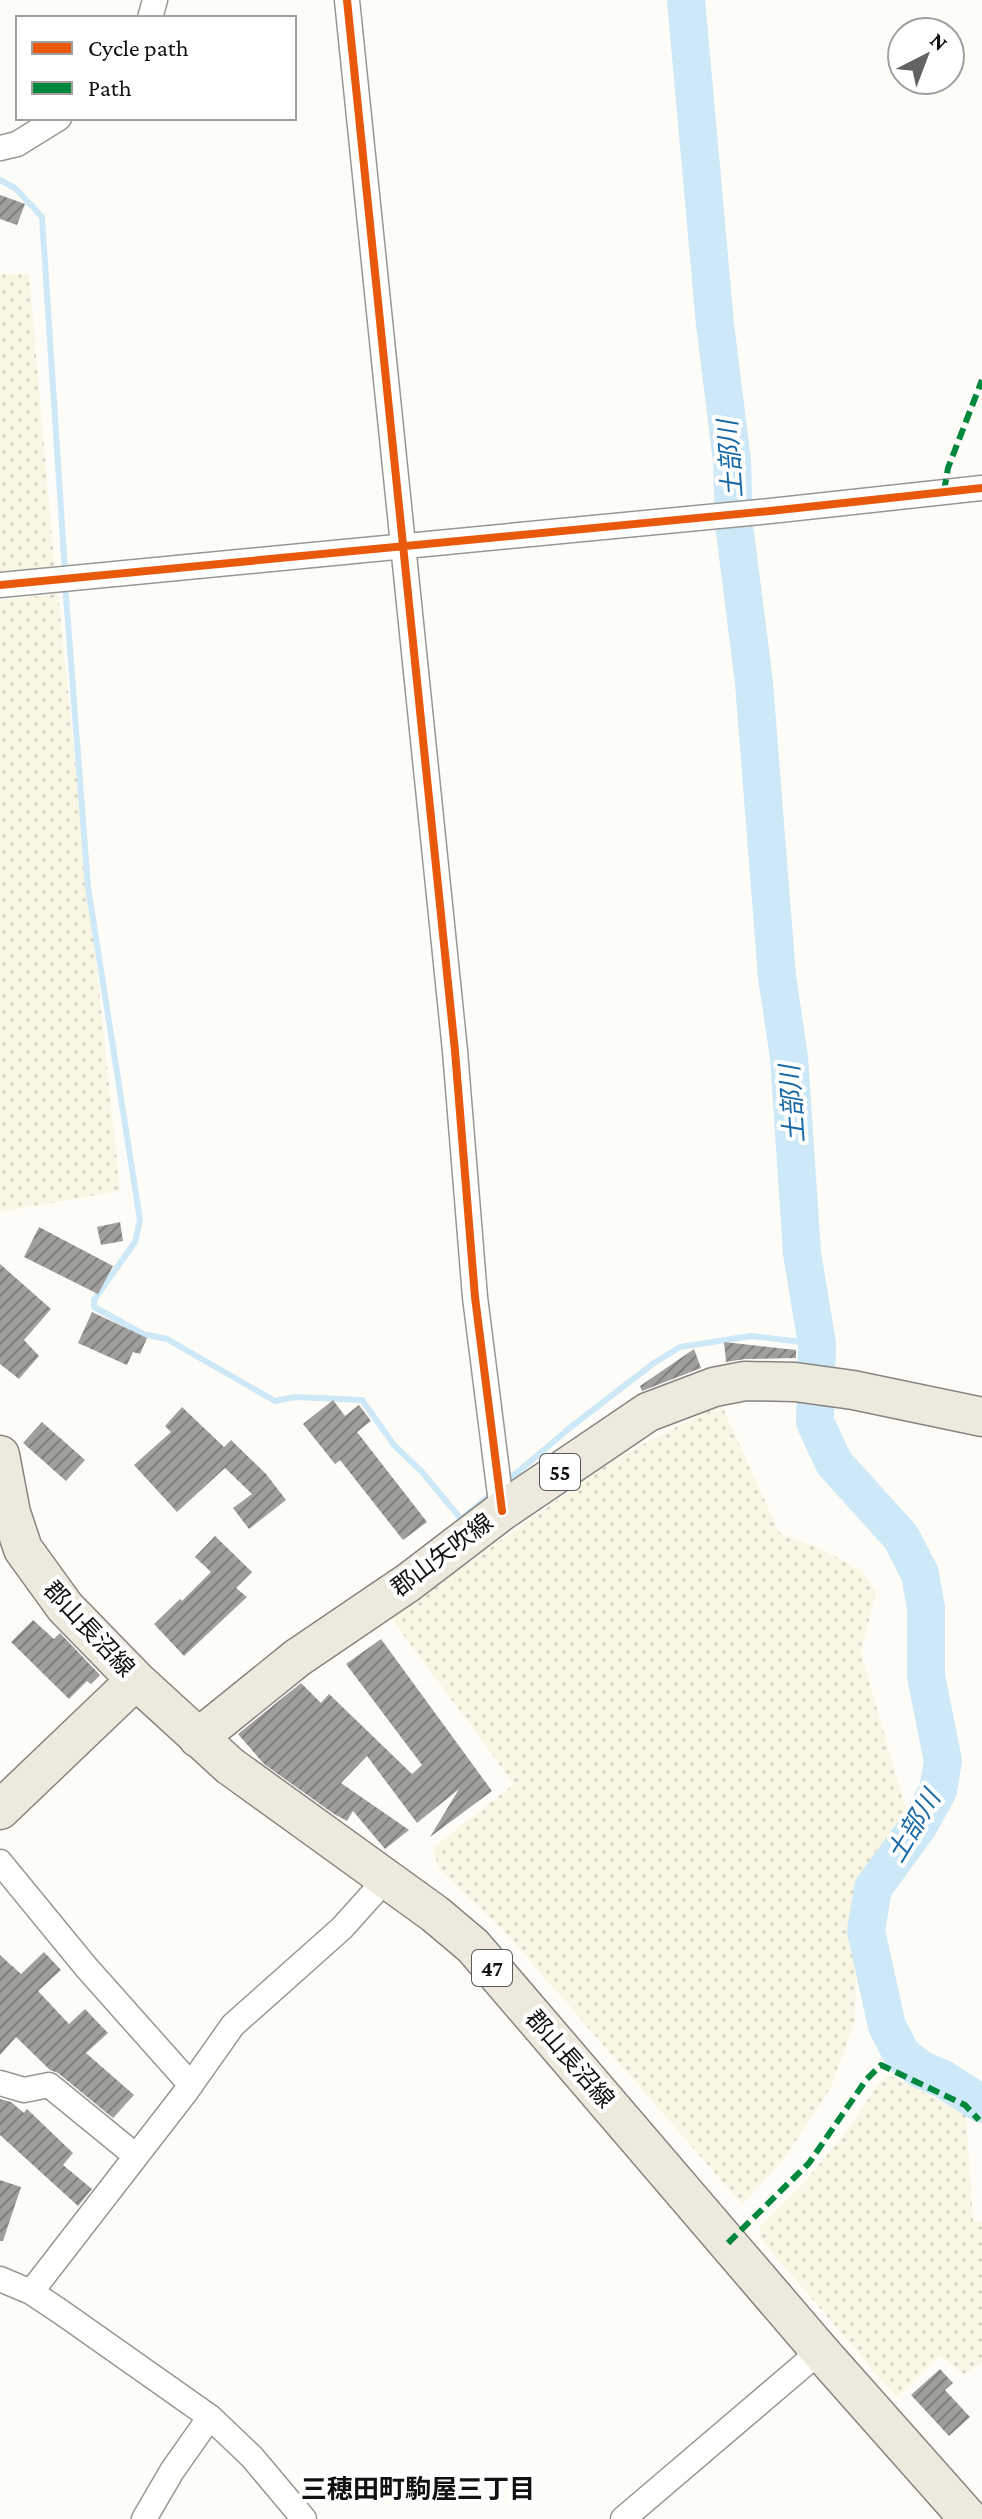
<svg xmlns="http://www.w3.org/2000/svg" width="982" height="2519" font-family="'Crimson Pro','Noto Sans JP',serif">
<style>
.farmland{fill:url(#farmland-dots)}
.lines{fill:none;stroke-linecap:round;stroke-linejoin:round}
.stream{stroke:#cde8f7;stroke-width:6}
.river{stroke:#cde8f7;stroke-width:38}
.building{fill:url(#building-hatch)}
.street-casing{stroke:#979795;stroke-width:27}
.primary-casing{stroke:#858482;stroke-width:41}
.street{stroke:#fffffe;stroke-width:24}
.primary{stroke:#ede9dc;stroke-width:38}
.quiet{stroke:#00873e;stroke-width:6;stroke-dasharray:12 6;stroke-linecap:butt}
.cycleway-casing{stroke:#fff;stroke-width:13}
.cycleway{stroke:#e8590c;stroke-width:8}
.labels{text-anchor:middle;stroke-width:8;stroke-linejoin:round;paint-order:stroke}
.shield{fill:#fff;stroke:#585858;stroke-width:2}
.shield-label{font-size:22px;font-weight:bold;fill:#111}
.street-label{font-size:24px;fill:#111;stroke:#fff}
.water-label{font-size:26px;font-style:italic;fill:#1768a6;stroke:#fff}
.neighbourhood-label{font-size:26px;font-weight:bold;fill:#111;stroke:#fff}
</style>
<defs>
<pattern id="farmland-dots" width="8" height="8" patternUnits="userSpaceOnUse" patternTransform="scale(2)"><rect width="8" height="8" fill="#f9f7e4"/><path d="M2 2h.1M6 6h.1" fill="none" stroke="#d4d3c3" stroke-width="1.8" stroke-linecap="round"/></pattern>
<pattern id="building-hatch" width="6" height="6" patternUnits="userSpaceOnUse" patternTransform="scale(2)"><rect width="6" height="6" fill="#a19f9c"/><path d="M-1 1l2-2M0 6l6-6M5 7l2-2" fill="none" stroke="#82807e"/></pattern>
</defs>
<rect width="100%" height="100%" fill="#fdfcf7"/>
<path class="farmland" d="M0 274H29L55 572 0 578Z
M58 594 120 1191 0 1212V600Z
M721 1404 779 1532 825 1551 860 1570 876 1591 861 1653 909 1820 878 1868 857 1923 855 2020 831 2087 784 2159 742 2204 503 1930 439 1869 433 1848 514 1784 391 1618 615 1459Z
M884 2076 894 2077 966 2115 973 2221 982 2222V2363L964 2374 939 2356 897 2398 759 2237 760 2226 801 2186 842 2137Z"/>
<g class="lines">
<path class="stream" d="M0 180 15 188 42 217 65 572
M65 583 88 887 140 1220 135 1242 94 1300V1307L143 1334 167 1339 275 1401 295 1397 362 1400 394 1445 422 1472 461 1519 494 1492
M506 1482 572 1426 654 1363 680 1347 751 1336 817 1344"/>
<path class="river" d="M686 0 715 324 732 461 734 524 754 683 777 977 789 1057 802 1253 817 1344 815 1422 834 1463 901 1537 920 1574 926 1608V1676L943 1761 938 1790 919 1825 873 1888 866 1931 887 2026 902 2055 922 2070 943 2079 982 2104"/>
</g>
<path class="building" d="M0 195 25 204 17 225 0 219Z
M120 1222 123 1241 101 1245 97 1227Z
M39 1227 113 1266 98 1294 24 1257Z
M0 1264 51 1309 24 1340 39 1356 19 1379 0 1364Z
M92 1312 147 1338 140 1354 133 1352 127 1365 78 1343Z
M724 1342 796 1350V1358L745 1359 726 1362Z
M694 1349 701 1368 642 1391 640 1386Z
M333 1400 345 1416 359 1405 371 1421 357 1432 427 1522 403 1540 340 1460 335 1464 303 1424Z
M182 1407 224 1447 231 1440 266 1474 286 1500 249 1529 233 1508 252 1494 225 1468 177 1512 134 1465 171 1432 165 1426Z
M42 1422 85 1460 66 1481 23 1443Z
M215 1536 252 1572 236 1588 247 1597 184 1656 154 1624 180 1599 182 1601 211 1572 195 1557Z
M33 1620 54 1639 60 1633 100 1675 91 1684 87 1681 69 1699 11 1642Z
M381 1639 492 1791 430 1837 459 1789 417 1823 367 1756 341 1783 409 1830 385 1849 353 1811 347 1821 334 1814 264 1764 238 1734 301 1683 321 1703 329 1694 412 1774 422 1765 346 1664Z
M44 1952 61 1970 38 1991 69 2024 85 2009 108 2033 86 2053 134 2095 113 2118 58 2073 50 2070 16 2037 0 2055V1955L21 1974Z
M0 2099 11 2102 24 2113 27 2109 73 2153 63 2165 92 2189 78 2206 0 2135Z
M0 2180 21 2187 3 2241H0Z
M940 2369 953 2383 945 2390 970 2417 949 2436 911 2395Z"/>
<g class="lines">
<g class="street-casing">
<path id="street" d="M347 0 455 1051 475 1297 502 1511
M150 18 155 0
M0 148 17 144 59 118
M0 585 770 511 982 488
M0 1862 86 1967 191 2085
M0 2083 24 2090 49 2085 136 2156
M0 2279 31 2292 61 2312 210 2417 252 2457 304 2519
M31 2292 185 2093 233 2025 342 1928 386 1879
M144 2519 172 2471 210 2417
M623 2519 820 2351"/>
</g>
<g class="primary-casing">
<path id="primary" d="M0 1455 11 1513 23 1549 65 1607 136 1680 230 1766 435 1914 473 1946 820 2351 969 2519
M198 1738 297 1658 409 1582 502 1511 648 1412 714 1387 745 1381 795 1382 853 1390 982 1417
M0 1810 136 1680"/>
</g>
<use href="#street" class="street"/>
<use href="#primary" class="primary"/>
<path class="quiet" d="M944 491 948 468 982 380
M728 2243 809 2163 866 2080 881 2065 965 2105 979 2120"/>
<g class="cycleway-casing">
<path id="cycleway" d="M347 0 455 1051 475 1297 502 1511
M0 585 770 511 982 488"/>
</g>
<use href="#cycleway" class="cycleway"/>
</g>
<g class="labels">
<g class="shield">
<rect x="540" y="1454" width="40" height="36" rx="6"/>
<rect x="472" y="1950" width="40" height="36" rx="6"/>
</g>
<g class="shield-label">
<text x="560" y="1480">55</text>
<text x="492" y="1976">47</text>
</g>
<g class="street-label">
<text transform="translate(442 1555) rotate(-37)" y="8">郡山矢吹線</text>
<text transform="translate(89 1629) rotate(47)" y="8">郡山長沼線</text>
<text transform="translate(570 2059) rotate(49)" y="8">郡山長沼線</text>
</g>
<g class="water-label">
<text transform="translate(730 459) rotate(-94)" y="9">土部川</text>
<text transform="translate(792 1104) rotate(-94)" y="9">土部川</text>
<text transform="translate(913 1826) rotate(-59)" y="9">土部川</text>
</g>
<g class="neighbourhood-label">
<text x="418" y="2498">三穂田町駒屋三丁目</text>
</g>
</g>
<rect x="16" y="16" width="280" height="104" fill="#ffffff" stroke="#a0a0a0" stroke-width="2"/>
<rect x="32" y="42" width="40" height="12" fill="#e8590c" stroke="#a0a0a0" stroke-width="2"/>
<text x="88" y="56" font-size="24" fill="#111111">Cycle path</text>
<rect x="32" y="82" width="40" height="12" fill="#00873e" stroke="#a0a0a0" stroke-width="2"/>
<text x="88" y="96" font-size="24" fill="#111111">Path</text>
<g transform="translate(926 56) rotate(42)"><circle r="38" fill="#ffffff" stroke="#a0a0a0" stroke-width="2"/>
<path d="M0-6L14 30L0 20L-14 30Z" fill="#646362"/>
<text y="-12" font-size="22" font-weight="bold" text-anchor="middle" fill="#111111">N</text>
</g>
</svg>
